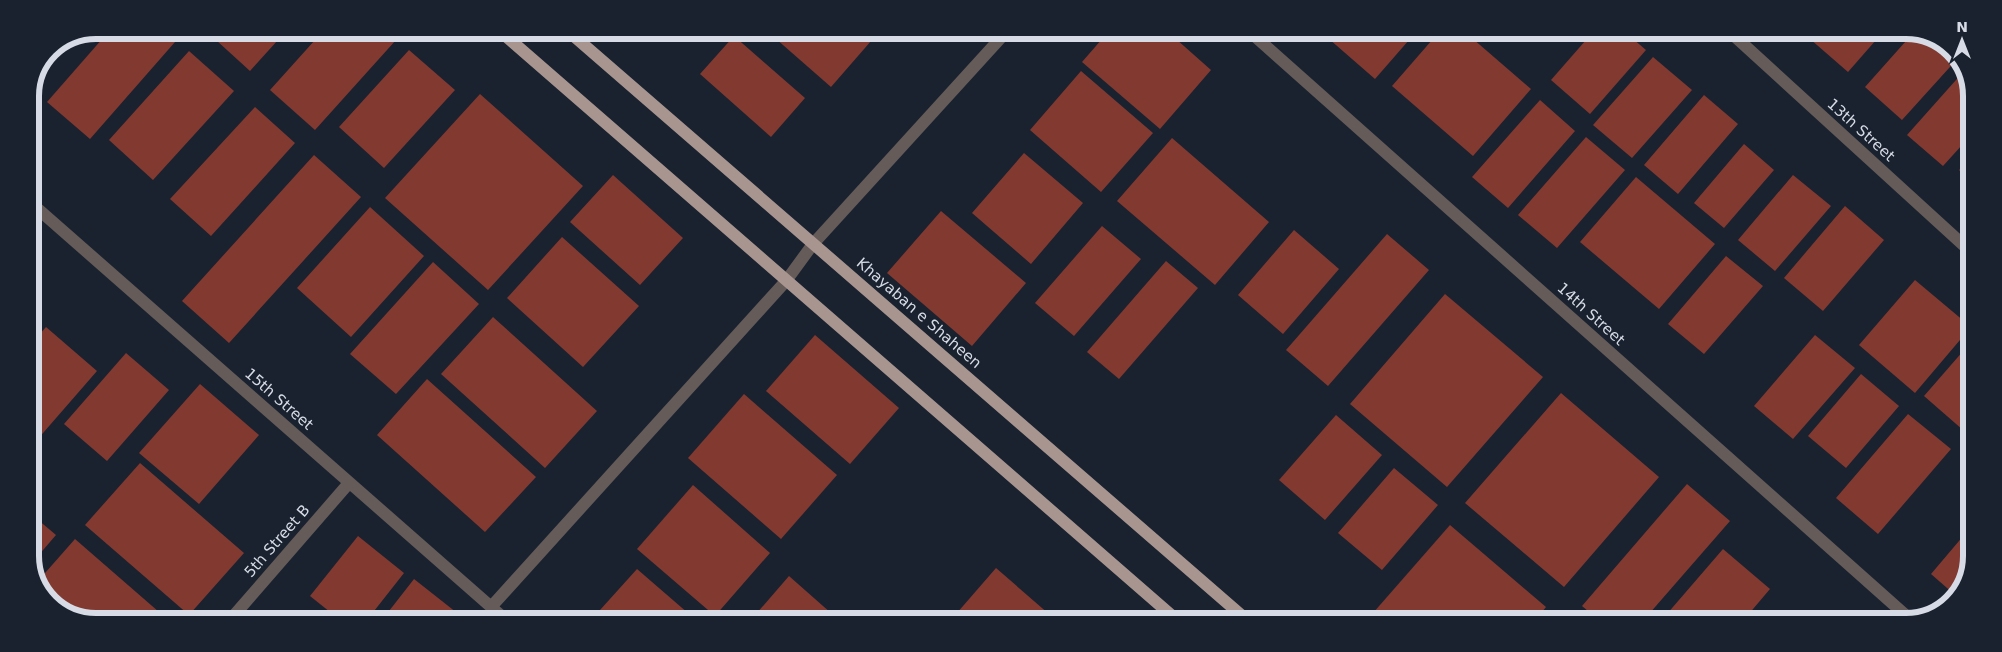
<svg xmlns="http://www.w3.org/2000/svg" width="2002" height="652" font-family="'DejaVu Sans',sans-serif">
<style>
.building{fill:#823930}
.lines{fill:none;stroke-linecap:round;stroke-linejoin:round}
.minor{stroke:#655b59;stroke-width:12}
.major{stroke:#a99590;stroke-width:12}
.labels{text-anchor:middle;stroke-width:4.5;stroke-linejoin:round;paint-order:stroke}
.street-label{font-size:15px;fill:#d6dbe5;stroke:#1a2230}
.rim{fill:none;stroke:#d6dbe5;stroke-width:6}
</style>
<rect width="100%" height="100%" fill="#1a2230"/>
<path class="building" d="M110 30H161L175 42 90 139 47 102Z
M205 30H287L250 71Z
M324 30H405L315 130 270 90Z
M767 31H876L878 33 831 87Z
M1109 31H1167L1211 70 1160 129 1082 62Z
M1321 32H1416L1375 79Z
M1439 32H1465L1531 89 1473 156 1392 86Z
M1593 32H1625L1646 50 1590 114 1551 80Z
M1802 32H1883L1848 72Z
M1914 32H1923L1959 57 1902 120 1865 87Z
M734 36 805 98 771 137 700 74Z
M69 41 38 77 50 49Z
M409 50 455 90 384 168 339 127Z
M189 51 234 91 153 180 109 140Z
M1653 57 1692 90 1632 158 1593 125Z
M1081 71 1153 133 1101 192 1030 130Z
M1964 71 1972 92V134L1943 166 1907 135Z
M480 94 583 186 488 290 385 198Z
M1704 95 1738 124 1678 194 1644 165Z
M1540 100 1575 131 1508 208 1472 177Z
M255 107 295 143 211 236 170 199Z
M1586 137 1625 170 1557 248 1518 215Z
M1172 138 1269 222 1215 285 1117 201Z
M1744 144 1774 170 1724 228 1694 203Z
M1024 153 1083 203 1031 264 972 213Z
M314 155 361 197 229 343 182 301Z
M1972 157 1971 178V181L1959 170Z
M613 175 683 238 640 285 570 222Z
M1793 175 1831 206 1775 271 1738 240Z
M1636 177 1715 244 1659 309 1580 242Z
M1845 206 1884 240 1823 311 1784 278Z
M370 207 424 256 351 337 297 288Z
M941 211 1026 283 972 346 887 273Z
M1102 226 1141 259 1074 336 1035 303Z
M1294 230 1339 269 1283 334 1238 295Z
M1387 234 1429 270 1328 386 1286 350Z
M562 237 639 306 583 367 507 298Z
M1726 256 1763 286 1704 354 1668 324Z
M1166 261 1198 288 1119 379 1087 352Z
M433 262 479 304 396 394 350 354Z
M1915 280 1971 327 1915 393 1859 345Z
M1445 294 1543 377 1447 487 1350 404Z
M493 317 597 411 545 468 441 374Z
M46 327 97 371 30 448V345Z
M815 335 899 408 850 464 766 391Z
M1815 335 1855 368 1793 439 1754 406Z
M1971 342 1970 421 1963 430 1924 396Z
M126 353 169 390 107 461 64 424Z
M1861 374 1899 406 1846 468 1808 436Z
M427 379 536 477 485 532 377 435Z
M200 384 259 435 199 504 139 453Z
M1561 393 1659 477 1564 587 1465 503Z
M744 394 837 475 781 539 688 458Z
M1908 414 1951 449 1878 534 1836 498Z
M1336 415 1382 455 1325 520 1279 480Z
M140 463 244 553 189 615 85 525Z
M1394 468 1438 505 1382 570 1338 533Z
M1687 484 1730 521 1642 622H1601L1582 606Z
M693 485 770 553 715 616 637 549Z
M30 513 56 535 31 564 30 560Z
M1450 525 1546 607 1534 622 1366 621Z
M1970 528V573L1955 595 1931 574Z
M358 536 404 573 367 620H340L310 596Z
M75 539 159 612 153 620H79L44 596 38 581Z
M1723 549 1770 589 1742 622H1660Z
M996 568 1057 621H950Z
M637 569 696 620H591Z
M789 576 840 621H750Z
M414 579 466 620H382Z"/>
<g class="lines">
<path class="minor" d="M1249 31 1911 620
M1730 32 1971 252
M30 202 506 620
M491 607 786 281 813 244 1007 31
M230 620 349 483"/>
<path class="major" d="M500 31 1178 621
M568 31 1248 621"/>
</g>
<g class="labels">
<g class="street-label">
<text transform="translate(1861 130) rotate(42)" y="5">13th Street</text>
<text transform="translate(919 313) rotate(41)" y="5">Khayaban e Shaheen</text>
<text transform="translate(1591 314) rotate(42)" y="5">14th Street</text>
<text transform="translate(279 399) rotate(41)" y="5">15th Street</text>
<text transform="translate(277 541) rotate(-49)" y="5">5th Street B</text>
</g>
</g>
<path d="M0 0H2002V652H0ZM96 39H1906A57 57 0 0 1 1963 96V556A57 57 0 0 1 1906 613H96A57 57 0 0 1 39 556V96A57 57 0 0 1 96 39Z" fill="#1a2230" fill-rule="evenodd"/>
<path class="rim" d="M96 39H1906A57 57 0 0 1 1963 96V556A57 57 0 0 1 1906 613H96A57 57 0 0 1 39 556V96A57 57 0 0 1 96 39Z"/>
<g transform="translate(1962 40)" stroke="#1a2230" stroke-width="4" paint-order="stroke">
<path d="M0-4L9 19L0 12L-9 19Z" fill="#d6dbe5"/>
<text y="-8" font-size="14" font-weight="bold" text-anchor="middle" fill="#d6dbe5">N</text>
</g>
</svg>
